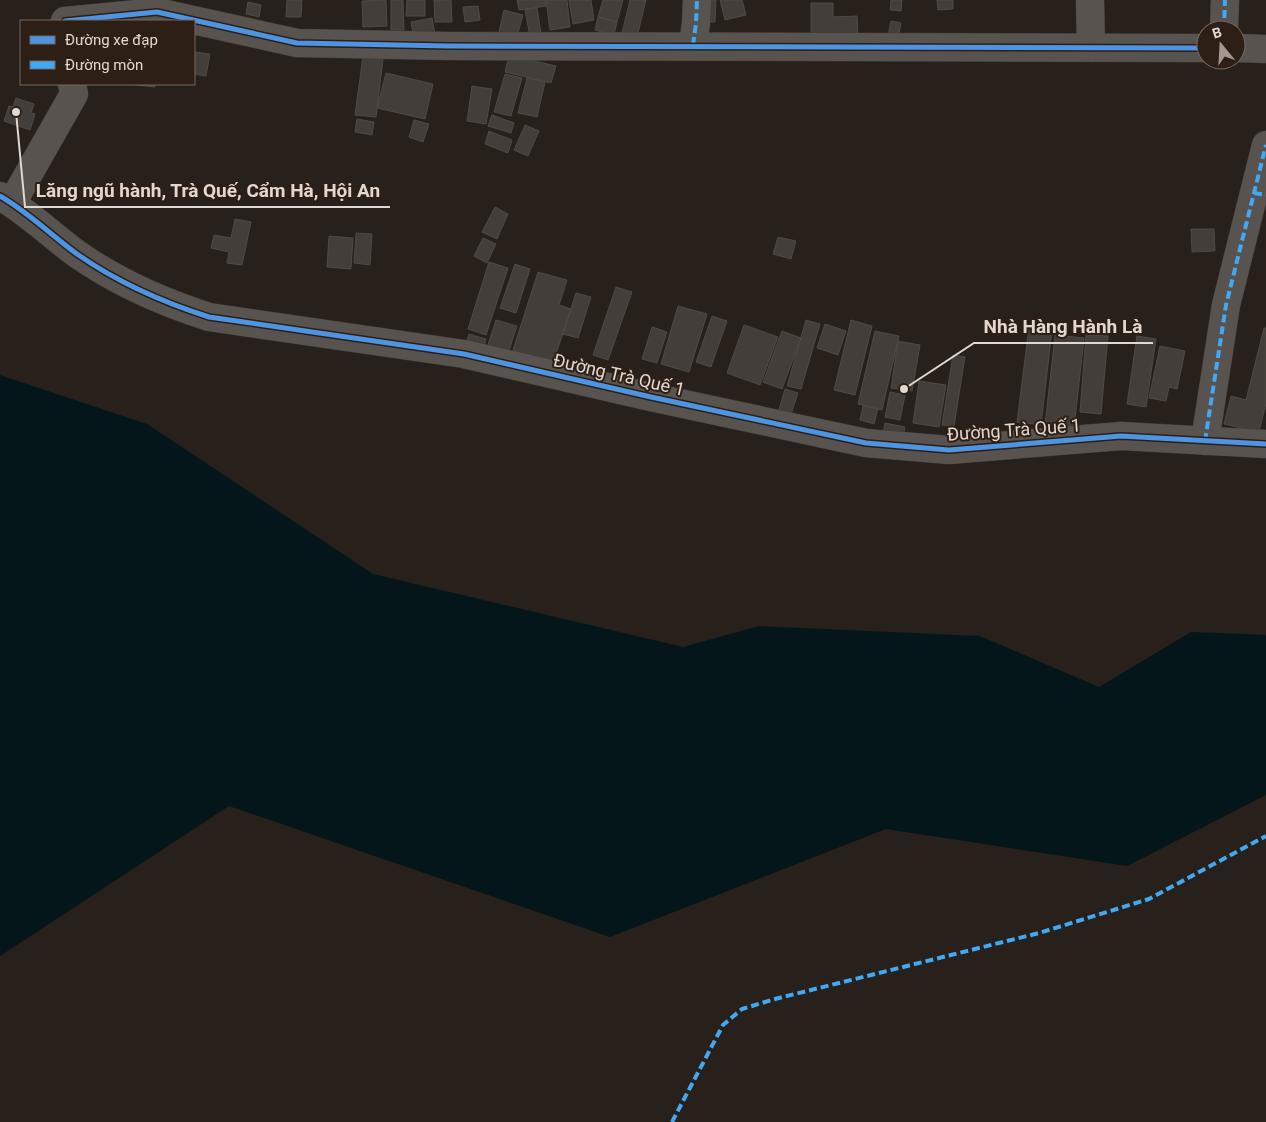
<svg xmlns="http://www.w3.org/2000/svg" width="1266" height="1122" font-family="Roboto,sans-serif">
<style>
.water{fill:#04161a}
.building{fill:#443e3a;stroke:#504a44}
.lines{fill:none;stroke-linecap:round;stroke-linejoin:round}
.minor-casing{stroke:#423b37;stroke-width:29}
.minor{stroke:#59534f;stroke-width:28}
.quiet{stroke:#3fa9f5;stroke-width:4;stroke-dasharray:8 4;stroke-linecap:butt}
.cycleway-casing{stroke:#2d1f15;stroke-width:8}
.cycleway{stroke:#4d94e3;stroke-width:5}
.labels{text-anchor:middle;stroke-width:4;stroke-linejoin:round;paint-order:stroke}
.street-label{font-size:18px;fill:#e1d8d1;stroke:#2d1f15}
.leader{fill:none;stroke:#e1d8d1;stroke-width:2}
.callout-dot{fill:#e1d8d1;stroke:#2d1f15;stroke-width:2}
.callout-label{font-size:19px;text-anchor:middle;font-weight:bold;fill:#e1d8d1;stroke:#2d1f15;stroke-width:4;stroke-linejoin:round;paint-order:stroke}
</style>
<rect width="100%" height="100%" fill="#27201b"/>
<path class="water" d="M0 375 147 424 373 574 683 647 759 626 980 636 1099 687 1191 632 1266 635V795L1127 866 886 829 610 937 229 806 0 956Z"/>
<path class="building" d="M287 0H302L301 17H286Z
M386 0 387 26 363 27 362 1Z
M391 0H403L404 30H391Z
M407 0H425V16H406Z
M434 0H451L452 22H435Z
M517 0H545L546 6 519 10Z
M546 0H567L570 27 550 30Z
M569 0H591L594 20 573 24Z
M603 0H623L617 22 598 17Z
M630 0H646L637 37 622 33Z
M702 0H716L715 22H701Z
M720 0H742L746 15 725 20Z
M891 0H902L901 11 890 10Z
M937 0H953V9L938 10Z
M248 2 261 5 259 17 246 14Z
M811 3H833V17L857 16 858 38 811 39Z
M478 6 480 20 465 22 463 7Z
M537 8 542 40 531 42 525 10Z
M504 10 523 15 517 36 499 32Z
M598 17 617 22 614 35 595 30Z
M432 18 435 34 414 38 411 22Z
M891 21 901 23 898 38 888 36Z
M194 52 210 54 206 76 194 74Z
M509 55 556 66 551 83 505 72Z
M363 56 383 59 376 117 355 115Z
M386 73 433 84 425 119 377 108Z
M505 74 522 78 511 116 494 112Z
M527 78 545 82 537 117 518 113Z
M127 84H155V87Z
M472 86 492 89 486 124 467 121Z
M16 98 34 104 31 113 35 114 30 130 4 121 9 106 13 107Z
M492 115 514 123 511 133 488 126Z
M357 119 374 122 372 135 355 132Z
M414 120 429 124 423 142 409 137Z
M525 125 539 131 528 156 514 150Z
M489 131 512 140 508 153 485 144Z
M495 207 508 214 497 239 482 232Z
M235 219 251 222 242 265 227 263 229 252 211 248 214 235 231 238Z
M1191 229H1214L1215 251 1192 252Z
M356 233 372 234 370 265 354 263Z
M329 236 353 238 351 269 327 267Z
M778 237 796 241 791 259 773 254Z
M483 238 496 244 487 263 474 256Z
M489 262 508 268 486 335 468 329Z
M515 264 530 269 516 313 500 308Z
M538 272 567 280 559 305 571 309 553 363 513 350Z
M616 287 632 292 608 360 593 355Z
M576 293 591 297 578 338 563 334Z
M678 306 707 314 689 372 661 364Z
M712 316 727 321 711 367 696 362Z
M496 320 517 326 506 360 485 354Z
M806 320 820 324 801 389 787 386Z
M851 320 872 326 855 395 834 390Z
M825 324 846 331 838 355 817 348Z
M744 325 778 337 760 385 727 373Z
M652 327 667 332 657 363 642 359Z
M1029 327 1052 330 1041 425 1017 422Z
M1264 328H1266V403L1259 432 1224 424 1231 396 1246 400Z
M782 331 801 338 782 389 763 382Z
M875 331 899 336 882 410 858 404Z
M469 334 486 339 482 355 464 351Z
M1055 335 1084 338 1074 428 1045 425Z
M1086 335 1108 336 1101 414 1080 412Z
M1137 336 1156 339 1146 407 1127 404Z
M898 341 920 345 912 391 891 388Z
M1160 346 1185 351 1177 389 1169 387 1166 401 1149 398Z
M953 355 965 357 954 426 942 425Z
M919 381 946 385 939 427 913 423Z
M785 389 798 393 790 417 778 413Z
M890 392 905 395 900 420 885 417Z
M863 406 878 409 874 424 860 420Z
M885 423 905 427 902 440 883 435Z"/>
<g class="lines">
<g class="minor-casing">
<path id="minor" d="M1090 0 1091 48
M65 21 157 12 297 43 449 46 1206 48
M1224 30 1225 0
M693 45 696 23 697 0
M1236 48 1266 49
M0 196C28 212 51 235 77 254 117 282 162 302 209 317L464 354 651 397 866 443 949 450 1121 436 1266 444
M12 203 74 94 72 84
M1205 441 1226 305 1266 145"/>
</g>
<use href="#minor" class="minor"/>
<path class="quiet" d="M1224 30 1225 0
M693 45 696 23 697 0
M1254 193 1266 195
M1205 441 1226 305 1266 145
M672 1122 723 1025 742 1009 775 999 1039 933 1149 899 1266 836"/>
<g class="cycleway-casing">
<path id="cycleway" d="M65 21 157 12 297 43 449 46 1206 48
M0 196C28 212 51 235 77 254 117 282 162 302 209 317L464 354 651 397 866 443 949 450 1121 436 1266 444"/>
</g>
<use href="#cycleway" class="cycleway"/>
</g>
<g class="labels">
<g class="street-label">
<text transform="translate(619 375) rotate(13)" y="6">Đường Trà Quế 1</text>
<text transform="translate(1014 430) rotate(-4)" y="6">Đường Trà Quế 1</text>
</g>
</g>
<path class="leader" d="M16 112L25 207H390M904 389L974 343H1153"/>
<g class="callout-dot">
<circle cx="16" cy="112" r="5"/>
<circle cx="904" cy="389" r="5"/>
</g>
<g class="callout-label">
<text x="208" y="197">Lăng ngũ hành, Trà Quế, Cẩm Hà, Hội An</text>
<text x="1063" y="333">Nhà Hàng Hành Là</text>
</g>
<rect x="20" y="20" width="175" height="65" fill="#2d1f15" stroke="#756960"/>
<rect x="30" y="36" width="25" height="8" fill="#4d94e3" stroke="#756960"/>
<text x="65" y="45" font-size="15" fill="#e1d8d1">Đường xe đạp</text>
<rect x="30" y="61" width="25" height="8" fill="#3fa9f5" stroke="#756960"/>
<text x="65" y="70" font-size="15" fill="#e1d8d1">Đường mòn</text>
<g transform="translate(1221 45) rotate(342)"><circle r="24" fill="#2d1f15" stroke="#756960"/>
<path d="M0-4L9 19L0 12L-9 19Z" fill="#a09891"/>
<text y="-8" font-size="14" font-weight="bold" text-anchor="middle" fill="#e1d8d1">B</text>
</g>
</svg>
